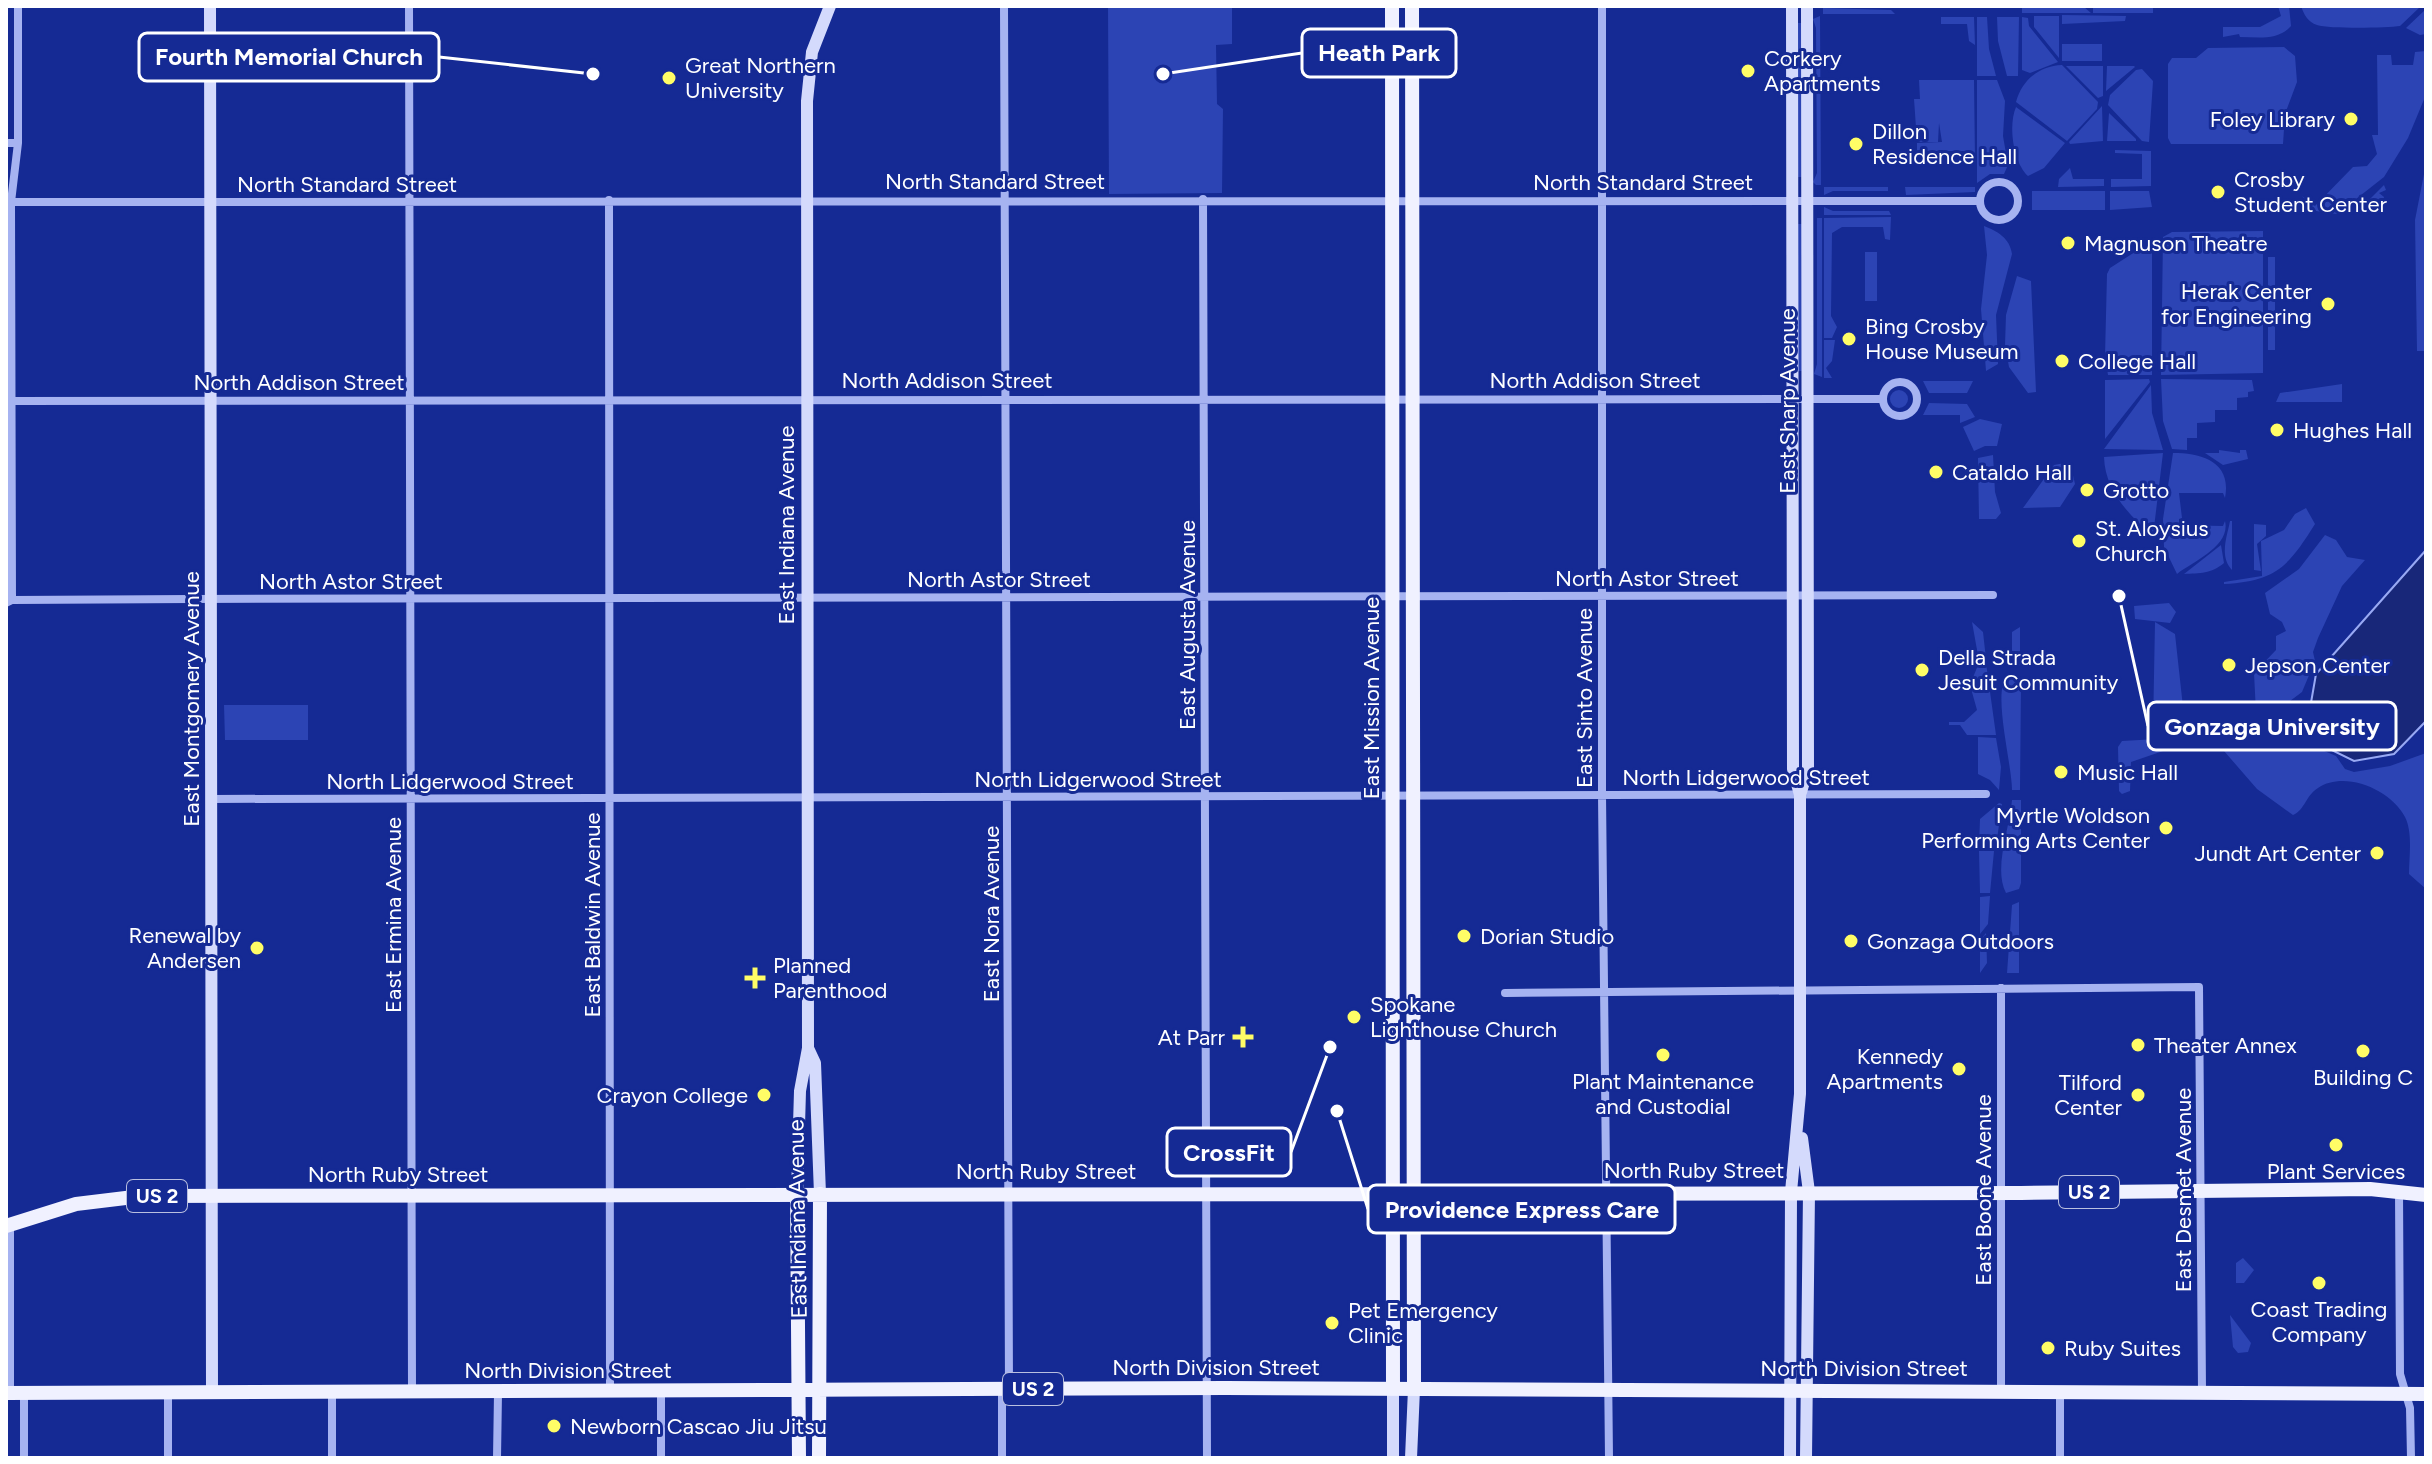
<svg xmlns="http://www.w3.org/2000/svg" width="2432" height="1464" font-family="Figtree,sans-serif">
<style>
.green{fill:#2c44b4}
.water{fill:#182779;stroke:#98a9f4;stroke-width:2}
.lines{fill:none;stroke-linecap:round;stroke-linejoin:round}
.street{stroke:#a6b3f1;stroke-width:8}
.secondary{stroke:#d4dafc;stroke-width:12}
.primary{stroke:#f0f1ff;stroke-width:14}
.poi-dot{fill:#fffd66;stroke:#152a94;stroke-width:3}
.labels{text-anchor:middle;stroke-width:6;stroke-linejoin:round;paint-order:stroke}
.shield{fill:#152a94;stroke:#b9bfdf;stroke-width:2}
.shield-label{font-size:20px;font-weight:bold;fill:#fff}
.poi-label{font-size:22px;fill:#fff;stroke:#152a94;text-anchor:start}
.street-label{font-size:22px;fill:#fff;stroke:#152a94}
.leader{fill:none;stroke:#fff;stroke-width:3}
.callout-dot{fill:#fff;stroke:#152a94;stroke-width:3}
.callout{fill:#152a94;stroke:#fff;stroke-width:3}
.callout-label{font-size:24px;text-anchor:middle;font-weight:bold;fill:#fff}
</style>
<rect width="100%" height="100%" fill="#152a94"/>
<path class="green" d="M1108 6H1232V44L1216 45 1217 104 1223 109 1222 193 1109 194Z
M2278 6H2289L2291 26C2278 41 2258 37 2240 37L2239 34 2223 37V27H2260L2281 16Z
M2301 6H2421L2400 26C2387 28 2329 29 2317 25 2308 22 2304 15 2301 6Z
M2022 7H2084L2091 13H2022Z
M2093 7H2153V13H2093Z
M1823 8 1891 10 1895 14H1823Z
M2426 9V34L2420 35 2406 28Z
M2062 15 2126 16 2125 21 2062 24Z
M1820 16 1821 185H1816L1813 182 1817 173 1816 28 1813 19Z
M2034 16H2059V58L2034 27Z
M1941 17H1974L1975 45 1969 41 1967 24H1941Z
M1977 17H1987L1989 49 1996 76H1977Z
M1997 17H2019L2018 76H2007L1998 41Z
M2022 17 2028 18 2029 26 2058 62 2030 73 2022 70Z
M1796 23H1803L1804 177H1796Z
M2062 44H2102V61H2062Z
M2284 47 2295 56 2297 82 2285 114 2283 144H2171L2168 138V64L2172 58H2196L2208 48Z
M2426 51 2425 97 2408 138 2384 177 2337 214 2316 211 2302 196 2315 206 2353 167 2367 166 2377 154 2372 135H2378L2377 55H2391L2392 65H2413L2415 52Z
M2062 65 2098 102 2097 109 2067 141 2016 102C2022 80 2039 66 2062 65Z
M2066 66H2103V96L2098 98Z
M2107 66H2134L2135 67 2106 91Z
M2142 69 2153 81 2149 142 2142 141 2108 105 2110 95 2136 70Z
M1919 80H1974L1975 160H1969L1967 151H1917V143L1942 142 1939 123 1938 142H1917L1914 99H1920Z
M1977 80H1997L2005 101 2003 136 2008 165 2004 174H1990L1977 183Z
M2102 106 2103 141 2070 144 2069 142Z
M2016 107 2065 143 2044 168 2028 176C2013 162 2008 125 2016 107Z
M2109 113 2136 139V141H2107Z
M2115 150 2151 151V186L2111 187V179H2142V154L2115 153Z
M2070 168 2073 179H2104V186L2058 187 2059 179Z
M2424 174H2426V351H2417L2415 220Z
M2384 185 2386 190 2379 193 2384 197 2382 207 2371 214 2367 202Z
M1824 187H1888V191H1833L1824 195Z
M1905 187H1975V192L1906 195Z
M2032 191H2105V210H2032Z
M2110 191H2149L2152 207 2110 210Z
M1824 207 1833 211H1889L1891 215H1824Z
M1891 217 1890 240 1885 239 1883 227H1842L1832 233 1831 316 1837 327 1832 338H1824V218Z
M1817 218H1822V377L1814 374 1817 364Z
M1796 224H1804V371H1796Z
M1984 226C1997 231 2010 238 2012 254L1996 315 1998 364 1986 371 1981 309 1987 255Z
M2263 231V373L2161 375 2163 237 2172 232Z
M2152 241V375H2108L2105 356 2107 274 2110 268Z
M1865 252H1877V301H1865Z
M2268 257H2275V350H2268Z
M2017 276 2031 281 2036 392 2028 393 2009 367 2005 345 2006 315Z
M1824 340H1835L1832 361 1826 368 1832 378H1824Z
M2149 379 2150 382 2105 439V380Z
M2161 379 2252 380 2254 391 2248 392V397L2237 398V410H2215V422L2197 423V438H2187V450L2172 449 2163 421Z
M1923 381H1973L1967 393H1929Z
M2342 384V402H2276L2280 393Z
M2151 385 2152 413 2163 450 2104 449Z
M1890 399a9 9 0 1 1 18 0a9 9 0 1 1-18 0Z
M1929 403 1967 404 1975 417 1960 423V415H1923Z
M1980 419 2002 424 1997 446H1985L1974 451 1963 427Z
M2219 450 2240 453V450H2246L2248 459 2223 465 2205 453H2219Z
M2163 453 2153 536C2129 515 2105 491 2104 457Z
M2173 453C2202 453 2232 462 2225 498L2223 493H2179L2182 518 2179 519V525L2223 526 2225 521C2231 546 2194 561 2177 574L2164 547 2163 519Z
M1993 455 1995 492 2001 513 1996 519H1979L1978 458Z
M2070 462 2075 484 2060 507 2023 508 2054 465Z
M2306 508 2315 524C2288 567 2276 581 2224 584V582L2262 576 2261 541 2284 530 2295 514Z
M2230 521H2232V570C2219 556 2227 537 2230 521Z
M2254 524 2266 525V536L2257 544 2261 571 2254 570Z
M2325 535 2336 540 2347 557 2365 560 2342 586 2318 638 2313 652 2315 661 2302 692 2290 701 2285 713 2289 727 2299 740 2336 756 2345 769 2354 772 2390 766 2426 753V889L2409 874C2409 856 2413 833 2405 817 2391 790 2345 770 2318 788 2306 795 2305 810 2293 815L2257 789 2211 736 2215 731C2234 740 2244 729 2256 713L2254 673 2276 650V636L2286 631 2282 622 2270 614 2265 593 2299 569Z
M2221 545 2224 563C2211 574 2200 573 2184 574Z
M2169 603 2176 612 2170 623 2135 619 2134 606Z
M1972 622 1983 632 1986 659 1979 661Z
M2155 622 2175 634 2183 707 2177 719 2153 729Z
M2020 627V666L2012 657V632Z
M1986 663 1996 735H1967L1960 725H1949V722H1964L1977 710 1970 685 1978 665Z
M2007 675 2021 680 2020 790H2012C2012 764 1992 692 2007 675Z
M224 705H308V740H225Z
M2186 728 2201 738 2131 762 2130 791 2122 794 2119 791 2118 747 2122 741 2157 739Z
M1978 737 1996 738 2001 767 1999 790 1990 780 1978 774Z
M2012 800H2021V883L2019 889 2006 893C1993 868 2010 828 2012 800Z
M1999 803 2002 804 1996 846H1979L1980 819Z
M1979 851H1994L1990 893H1980Z
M1990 896 1988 924 1980 934V897Z
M2019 902V973H2007L2012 905Z
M1986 933 1987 963 1980 973V940Z
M2243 1258 2254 1270 2244 1283H2236V1263Z
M2230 1315 2251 1343 2248 1352 2238 1353 2233 1347Z"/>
<path class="water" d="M2426 550V721L2394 754 2354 761 2305 737 2316 674Z"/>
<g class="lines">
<path class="street" d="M409 6 412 1392
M1004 6 1009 1389
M1602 6V795L1609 1458
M6 143H18
M1980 201a19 19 0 1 1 38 0a19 19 0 1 1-38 0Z
M1203 199 1207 1458
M609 200 610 1391
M11 202 1980 201
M1883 399a17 17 0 1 1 34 0a17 17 0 1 1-34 0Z
M11 401 1883 399
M12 600 11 202 18 143V6
M6 603 12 600 192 599 1993 595
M211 799 1986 794
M1505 993 2199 987 2202 1392
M2399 1191 2400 1374 2410 1408 2411 1458
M661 1391V1458
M2001 1391V988
M10 1393V1225
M24 1393V1458
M168 1458V1393
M332 1458V1391
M497 1458 498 1393
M1002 1458V1389
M2060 1458V1392"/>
<path class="secondary" d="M210 6 212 1392
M1801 792 1808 768 1807 6
M808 1048 815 1063 820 1194
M1802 1138 1809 1192 1806 1458
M797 1194 800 1091 808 1048 807 101 812 52 830 6
M1393 1389V1458
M1411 1458 1414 1389
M1790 1458 1791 1192 1800 1094V795L1793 769 1792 6"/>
<path class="primary" d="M1392 6 1393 1389
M1412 6 1414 1389
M797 1194 799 1458
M6 1226 76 1204 142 1196 2021 1193 2370 1189 2426 1195
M6 1393 1226 1388 2426 1394
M819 1458 820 1194"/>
</g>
<g class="poi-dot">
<circle cx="1748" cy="71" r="8"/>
<circle cx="669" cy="78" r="8"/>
<circle cx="2351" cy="119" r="8"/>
<circle cx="1856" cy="144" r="8"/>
<circle cx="2218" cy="192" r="8"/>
<circle cx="2068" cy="243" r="8"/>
<circle cx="2328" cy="304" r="8"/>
<circle cx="1849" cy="339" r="8"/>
<circle cx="2062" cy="361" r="8"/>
<circle cx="2277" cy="430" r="8"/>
<circle cx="1936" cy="472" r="8"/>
<circle cx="2087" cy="490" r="8"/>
<circle cx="2079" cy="541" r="8"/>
<circle cx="2229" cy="665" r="8"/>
<circle cx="1922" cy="670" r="8"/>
<circle cx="2061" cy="772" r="8"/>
<circle cx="2166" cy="828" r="8"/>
<circle cx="2377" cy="853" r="8"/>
<circle cx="1464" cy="936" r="8"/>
<circle cx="1851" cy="941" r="8"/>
<circle cx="257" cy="948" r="8"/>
<path d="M751 966h8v8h8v8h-8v8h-8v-8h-8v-8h8z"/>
<circle cx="1354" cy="1017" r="8"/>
<path d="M1239 1025h8v8h8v8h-8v8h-8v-8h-8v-8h8z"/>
<circle cx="2138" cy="1045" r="8"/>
<circle cx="2363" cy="1051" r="8"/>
<circle cx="1663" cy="1055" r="8"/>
<circle cx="1959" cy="1069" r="8"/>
<circle cx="764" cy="1095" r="8"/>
<circle cx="2138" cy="1095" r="8"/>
<circle cx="2336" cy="1145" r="8"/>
<circle cx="2319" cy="1283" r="8"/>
<circle cx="1332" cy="1323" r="8"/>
<circle cx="2048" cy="1348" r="8"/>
<circle cx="554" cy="1426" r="8"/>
</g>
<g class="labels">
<g class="shield">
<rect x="2059" y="1176" width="60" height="32" rx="6"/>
<rect x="127" y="1180" width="60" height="32" rx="6"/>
<rect x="1003" y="1373" width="60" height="32" rx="6"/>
</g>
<g class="shield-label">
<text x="2089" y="1199">US 2</text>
<text x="157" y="1203">US 2</text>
<text x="1033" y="1396">US 2</text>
</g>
<g class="poi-label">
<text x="1764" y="66">Corkery<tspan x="1764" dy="25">Apartments</tspan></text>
<text x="685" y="73">Great Northern<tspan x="685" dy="25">University</tspan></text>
<text x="2335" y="127" text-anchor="end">Foley Library</text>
<text x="1872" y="139">Dillon<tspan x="1872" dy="25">Residence Hall</tspan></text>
<text x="2234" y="187">Crosby<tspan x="2234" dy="25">Student Center</tspan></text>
<text x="2084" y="251">Magnuson Theatre</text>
<text x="2312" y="299" text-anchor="end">Herak Center<tspan x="2312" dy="25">for Engineering</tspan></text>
<text x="1865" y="334">Bing Crosby<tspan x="1865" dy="25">House Museum</tspan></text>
<text x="2078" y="369">College Hall</text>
<text x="2293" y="438">Hughes Hall</text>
<text x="1952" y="480">Cataldo Hall</text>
<text x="2103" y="498">Grotto</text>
<text x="2095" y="536">St. Aloysius<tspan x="2095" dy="25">Church</tspan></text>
<text x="1938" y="665">Della Strada<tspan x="1938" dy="25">Jesuit Community</tspan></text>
<text x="2245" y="673">Jepson Center</text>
<text x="2077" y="780">Music Hall</text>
<text x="2150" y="823" text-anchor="end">Myrtle Woldson<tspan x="2150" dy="25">Performing Arts Center</tspan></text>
<text x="2361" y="861" text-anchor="end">Jundt Art Center</text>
<text x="241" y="943" text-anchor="end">Renewal by<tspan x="241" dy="25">Andersen</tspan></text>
<text x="1480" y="944">Dorian Studio</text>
<text x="1867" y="949">Gonzaga Outdoors</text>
<text x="773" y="973">Planned<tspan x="773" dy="25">Parenthood</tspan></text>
<text x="1370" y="1012">Spokane<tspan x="1370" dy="25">Lighthouse Church</tspan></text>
<text x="1225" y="1045" text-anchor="end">At Parr</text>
<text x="2154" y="1053">Theater Annex</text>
<text x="1943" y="1064" text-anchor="end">Kennedy<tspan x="1943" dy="25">Apartments</tspan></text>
<text x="2363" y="1085" text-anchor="middle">Building C</text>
<text x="1663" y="1089" text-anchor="middle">Plant Maintenance<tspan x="1663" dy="25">and Custodial</tspan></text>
<text x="2122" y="1090" text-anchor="end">Tilford<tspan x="2122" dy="25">Center</tspan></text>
<text x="748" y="1103" text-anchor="end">Crayon College</text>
<text x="2336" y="1179" text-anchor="middle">Plant Services</text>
<text x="2319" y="1317" text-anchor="middle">Coast Trading<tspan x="2319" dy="25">Company</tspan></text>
<text x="1348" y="1318">Pet Emergency<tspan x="1348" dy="25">Clinic</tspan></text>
<text x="2064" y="1356">Ruby Suites</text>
<text x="570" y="1434">Newborn Cascao Jiu Jitsu</text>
</g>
<g class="street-label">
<text x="995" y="189">North Standard Street</text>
<text x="1643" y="190">North Standard Street</text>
<text x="347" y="192">North Standard Street</text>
<text x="947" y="388">North Addison Street</text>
<text x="1595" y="388">North Addison Street</text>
<text x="299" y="390">North Addison Street</text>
<text transform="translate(1787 401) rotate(-90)" y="8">East Sharp Avenue</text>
<text transform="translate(786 525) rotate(-90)" y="8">East Indiana Avenue</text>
<text x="1647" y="586">North Astor Street</text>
<text x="999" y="587">North Astor Street</text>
<text x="351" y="589">North Astor Street</text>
<text transform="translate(1187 625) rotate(-90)" y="8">East Augusta Avenue</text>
<text transform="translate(1371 698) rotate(-90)" y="8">East Mission Avenue</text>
<text transform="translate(1584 698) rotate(-90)" y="8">East Sinto Avenue</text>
<text transform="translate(191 699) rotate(-90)" y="8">East Montgomery Avenue</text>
<text x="1746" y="785">North Lidgerwood Street</text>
<text x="1098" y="787">North Lidgerwood Street</text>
<text x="450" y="789">North Lidgerwood Street</text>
<text transform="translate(991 914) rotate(-90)" y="8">East Nora Avenue</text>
<text transform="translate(393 915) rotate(-90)" y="8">East Ermina Avenue</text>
<text transform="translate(592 915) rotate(-90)" y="8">East Baldwin Avenue</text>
<text x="1694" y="1178">North Ruby Street</text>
<text x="1046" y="1179">North Ruby Street</text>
<text x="398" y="1182">North Ruby Street</text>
<text transform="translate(1983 1190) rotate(-90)" y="8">East Boone Avenue</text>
<text transform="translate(2183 1190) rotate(-90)" y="8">East Desmet Avenue</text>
<text transform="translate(797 1219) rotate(-91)" y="8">East Indiana Avenue</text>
<text x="1216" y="1375">North Division Street</text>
<text x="1864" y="1376">North Division Street</text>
<text x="568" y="1378">North Division Street</text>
</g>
</g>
<path class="leader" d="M1163 74L1302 53M593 74L439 57M2119 596L2148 726M1330 1047L1291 1152M1337 1111L1368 1209"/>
<g class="callout-dot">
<circle cx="1163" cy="74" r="8"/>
<circle cx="593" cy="74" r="8"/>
<circle cx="2119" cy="596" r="8"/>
<circle cx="1330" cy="1047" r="8"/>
<circle cx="1337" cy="1111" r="8"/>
</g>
<g class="callout">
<rect x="1302" y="29" width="154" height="48" rx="8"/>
<rect x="139" y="33" width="300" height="48" rx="8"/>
<rect x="2148" y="702" width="248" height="48" rx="8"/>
<rect x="1167" y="1128" width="124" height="48" rx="8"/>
<rect x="1368" y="1185" width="307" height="48" rx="8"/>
</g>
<g class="callout-label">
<text x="1379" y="61">Heath Park</text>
<text x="289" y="65">Fourth Memorial Church</text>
<text x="2272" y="735">Gonzaga University</text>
<text x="1229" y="1161">CrossFit</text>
<text x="1522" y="1218">Providence Express Care</text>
</g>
<rect width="2432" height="1464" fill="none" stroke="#ffffff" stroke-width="16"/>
</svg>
